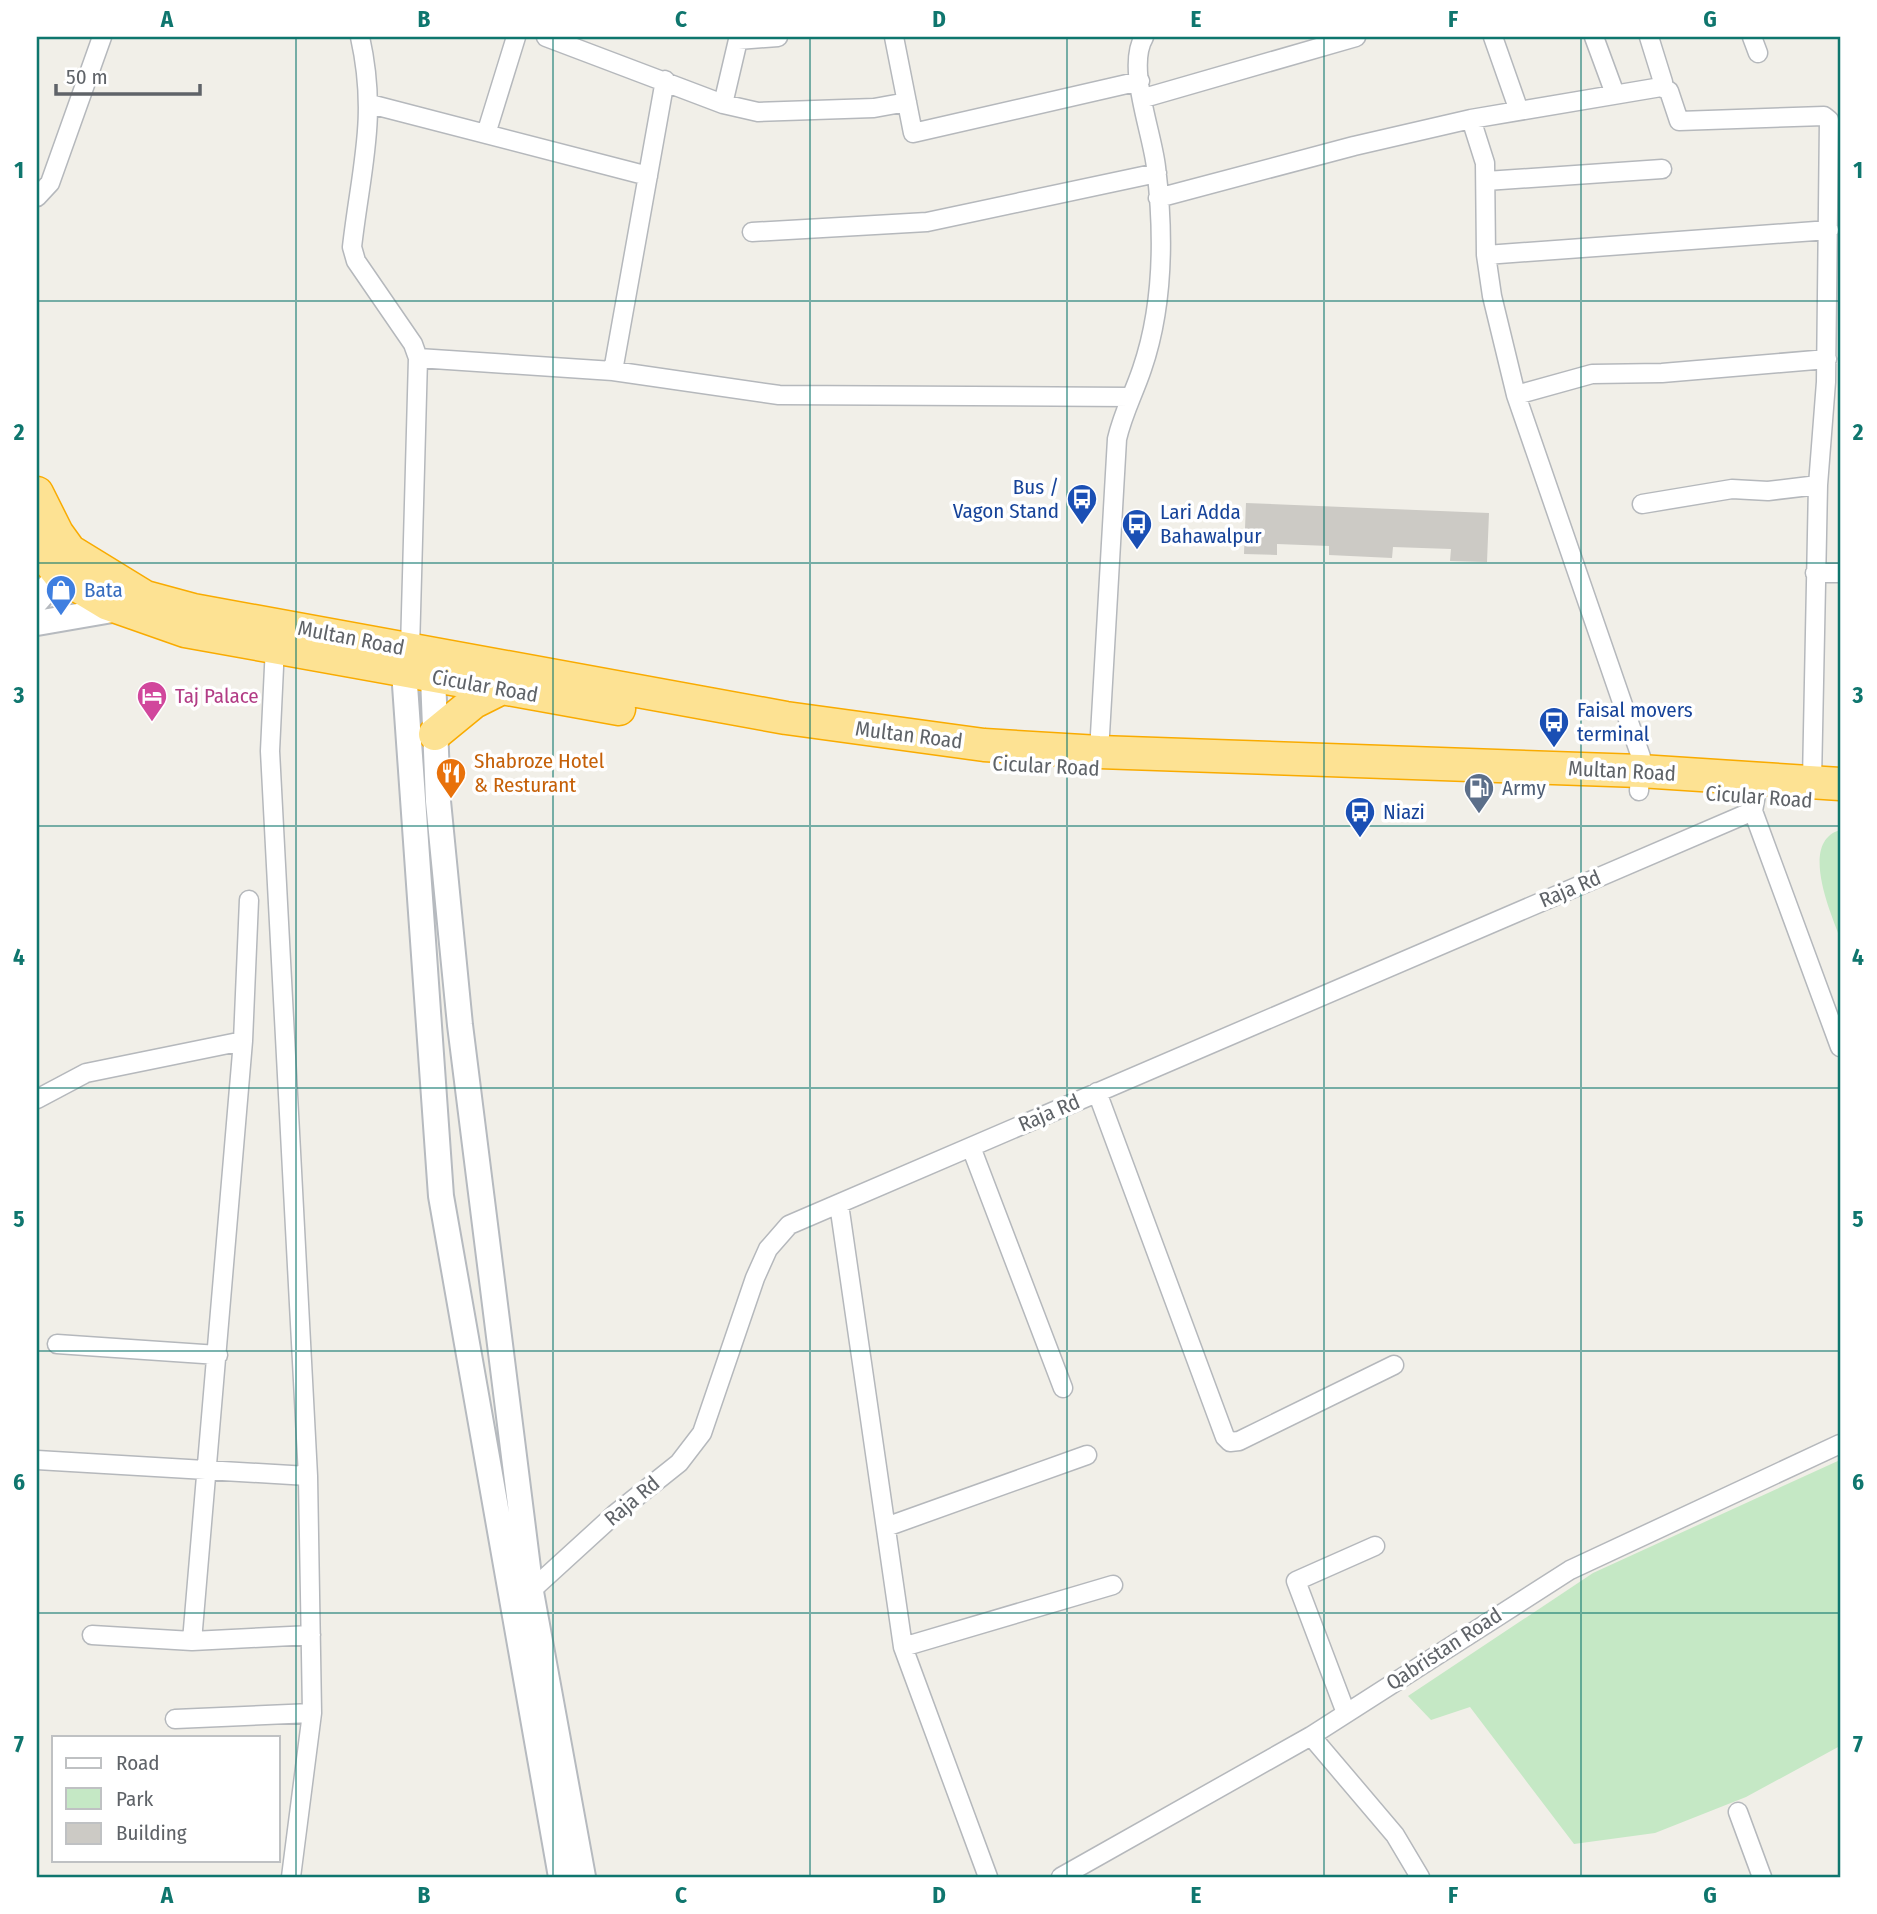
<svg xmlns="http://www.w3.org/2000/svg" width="1877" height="1914" font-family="'Fira Sans Condensed',sans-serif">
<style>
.green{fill:#c5e8c5}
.building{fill:#cccac5}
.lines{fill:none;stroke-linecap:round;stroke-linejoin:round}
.street-casing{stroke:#b5b8bc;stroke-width:21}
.secondary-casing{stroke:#b6babf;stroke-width:28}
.highway-casing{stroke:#f9ab00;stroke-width:35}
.street{stroke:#fff;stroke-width:18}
.secondary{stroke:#fff;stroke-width:24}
.highway{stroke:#fde293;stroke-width:32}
.grid{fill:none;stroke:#0f766e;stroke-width:2;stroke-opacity:0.55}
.labels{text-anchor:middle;stroke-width:7;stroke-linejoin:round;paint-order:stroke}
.transit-label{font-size:21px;fill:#164399;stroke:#fff;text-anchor:start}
.shop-label{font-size:21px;fill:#366cbe;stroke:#fff;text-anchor:start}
.street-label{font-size:21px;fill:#5f6368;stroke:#fff}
.hotel-label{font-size:21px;fill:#b23c85;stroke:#fff;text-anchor:start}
.food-label{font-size:21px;fill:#c56008;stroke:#fff;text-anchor:start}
.service-label{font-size:21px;fill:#4e5e75;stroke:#fff;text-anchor:start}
.neatline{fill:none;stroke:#0f766e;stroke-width:2.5}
.grid-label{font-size:23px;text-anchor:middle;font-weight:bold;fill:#0f766e}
</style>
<rect width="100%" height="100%" fill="#f1efe8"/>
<path class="green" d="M1840 830V938C1831 913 1799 842 1840 830Z
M1840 1460V1746L1746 1797 1655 1833 1574 1844 1470 1707 1431 1720 1408 1696 1593 1573Z"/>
<path class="building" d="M1246 503 1489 513 1487 562 1450 561 1451 549 1393 547 1392 558 1329 555V546L1277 544V555L1244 554Z"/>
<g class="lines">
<g class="street-casing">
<path id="street" d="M360 37C378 117 361 168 352 247L356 261 413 344 418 358 410 649
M546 37 723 104 758 112 874 108 907 102
M894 37 913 133 1140 81
M1493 37 1518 108
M1594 37 1615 94
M1649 37 1663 82 1661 87
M1752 37 1758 53
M1661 87 1669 91 1679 121 1824 116 1829 120 1826 382 1818 485 1812 781
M1144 98 1356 37
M370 104 648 176
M723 104 738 40 778 37
M1471 119 1485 163 1486 255 1492 296 1516 395 1641 757 1639 791
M486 134 516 37
M1486 181 1662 169
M37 197 50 183 102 37
M1158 198 1354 146 1471 119 1661 87
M752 232 927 222 1157 173
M1486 255 1829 230
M418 358 613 371 779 395 1130 397
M613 371 665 80
M1516 395 1592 374 1662 373 1827 359
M1642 504 1732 489 1768 491 1818 485
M1815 573H1840
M275 646 270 751 308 1476 312 1713 291 1877
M1099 752 1117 439C1123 413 1134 393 1142 369 1164 305 1164 233 1156 167 1152 131 1126 67 1144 37
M1759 778 1753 811 1840 1047
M1097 1092 1225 1437 1230 1442 1239 1441 1394 1365
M37 1099 86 1073 243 1041
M971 1147 1063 1388
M839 1204 903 1647 988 1877
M57 1344 218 1355
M37 1460 308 1476
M886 1527 1087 1455
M524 1597 615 1514 679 1463 702 1433 755 1278 768 1249 789 1225 1753 811
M92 1635 192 1641 311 1635
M192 1641 243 1041 249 900
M903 1647 1113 1585
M1346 1713 1296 1581 1375 1546
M175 1719 312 1713
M1311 1736 1395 1835 1420 1877
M1738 1812 1762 1877
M1061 1877 1311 1736 1570 1570 1840 1444"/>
</g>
<g class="secondary-casing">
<path id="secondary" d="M37 600 71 561
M37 623 118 609
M404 671 441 1196 561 1877
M433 677 438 801 460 1025 531 1592 583 1877"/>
</g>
<g class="highway-casing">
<path id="highway" d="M37 493 57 533 70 551 145 597 193 610 786 718 984 745 1099 752 1640 771 1840 784
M37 546 60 575 108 604 185 631 619 709
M435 734 474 702 500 689"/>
</g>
<use href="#street" class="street"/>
<use href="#secondary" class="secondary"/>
<use href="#highway" class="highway"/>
</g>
<path class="grid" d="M296 37V1877M553 37V1877M810 37V1877M1067 37V1877M1324 37V1877M1581 37V1877M37 301H1840M37 563H1840M37 826H1840M37 1088H1840M37 1351H1840M37 1613H1840"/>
<defs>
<g id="bus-pin" transform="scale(1.575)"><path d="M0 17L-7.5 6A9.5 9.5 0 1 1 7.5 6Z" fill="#1a4fb4" stroke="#fff"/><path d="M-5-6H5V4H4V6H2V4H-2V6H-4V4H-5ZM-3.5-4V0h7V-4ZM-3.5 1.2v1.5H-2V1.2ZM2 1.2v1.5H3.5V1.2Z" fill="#fff"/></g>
<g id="shop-pin" transform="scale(1.575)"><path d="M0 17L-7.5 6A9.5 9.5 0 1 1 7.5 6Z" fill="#3f7fe0" stroke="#fff"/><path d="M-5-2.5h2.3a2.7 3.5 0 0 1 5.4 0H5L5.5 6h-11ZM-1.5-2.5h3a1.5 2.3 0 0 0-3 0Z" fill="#fff"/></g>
<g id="hotel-pin" transform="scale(1.575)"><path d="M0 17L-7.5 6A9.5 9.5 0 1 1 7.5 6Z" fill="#d1479c" stroke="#fff"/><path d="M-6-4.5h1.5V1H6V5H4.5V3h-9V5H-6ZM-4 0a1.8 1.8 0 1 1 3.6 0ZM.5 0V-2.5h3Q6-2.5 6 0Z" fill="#fff"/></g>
<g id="restaurant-pin" transform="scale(1.575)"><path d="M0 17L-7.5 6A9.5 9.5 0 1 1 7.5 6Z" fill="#e8710a" stroke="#fff"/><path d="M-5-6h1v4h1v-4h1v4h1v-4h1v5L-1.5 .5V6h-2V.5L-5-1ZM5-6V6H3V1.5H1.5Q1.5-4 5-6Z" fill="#fff"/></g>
<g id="fuel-pin" transform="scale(1.575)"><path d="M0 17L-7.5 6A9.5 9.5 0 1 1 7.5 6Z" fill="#5c6f8a" stroke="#fff"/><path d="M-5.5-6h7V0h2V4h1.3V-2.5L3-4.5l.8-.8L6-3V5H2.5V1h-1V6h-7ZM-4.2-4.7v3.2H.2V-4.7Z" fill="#fff"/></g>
</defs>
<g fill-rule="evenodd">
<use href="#bus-pin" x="1082" y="499"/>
<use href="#bus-pin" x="1137" y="524"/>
<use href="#shop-pin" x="61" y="590"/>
<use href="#hotel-pin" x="152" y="696"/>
<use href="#bus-pin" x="1554" y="722"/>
<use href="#restaurant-pin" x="451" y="773"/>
<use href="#fuel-pin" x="1479" y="788"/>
<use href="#bus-pin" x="1360" y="812"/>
</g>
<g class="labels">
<g class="transit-label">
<text x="1059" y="494" text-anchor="end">Bus /<tspan x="1059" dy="24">Vagon Stand</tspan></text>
<text x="1160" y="519">Lari Adda<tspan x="1160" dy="24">Bahawalpur</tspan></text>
<text x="1577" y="717">Faisal movers<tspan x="1577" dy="24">terminal</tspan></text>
<text x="1383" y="819">Niazi</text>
</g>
<g class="shop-label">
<text x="84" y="597">Bata</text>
</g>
<g class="street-label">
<text transform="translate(351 638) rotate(11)" y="7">Multan Road</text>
<text transform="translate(485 686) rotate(10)" y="7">Cicular Road</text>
<text transform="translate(909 735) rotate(7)" y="7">Multan Road</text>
<text transform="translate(1046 766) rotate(3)" y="7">Cicular Road</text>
<text transform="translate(1622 771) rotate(3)" y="7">Multan Road</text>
<text transform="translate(1759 797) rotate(4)" y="7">Cicular Road</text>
<text transform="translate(1570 889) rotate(-23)" y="7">Raja Rd</text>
<text transform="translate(1049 1113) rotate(-23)" y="7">Raja Rd</text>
<text transform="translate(632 1501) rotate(-40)" y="7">Raja Rd</text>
<text transform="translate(1444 1649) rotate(-33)" y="7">Qabristan Road</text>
</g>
<g class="hotel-label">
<text x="175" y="703">Taj Palace</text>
</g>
<g class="food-label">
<text x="474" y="768">Shabroze Hotel<tspan x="474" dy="24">&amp; Resturant</tspan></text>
</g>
<g class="service-label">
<text x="1502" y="795">Army</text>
</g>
</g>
<rect width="1877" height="1914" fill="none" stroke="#ffffff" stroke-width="77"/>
<rect x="52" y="1736" width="228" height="126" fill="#ffffff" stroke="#bfc1c3" stroke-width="2"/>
<rect x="66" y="1758" width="35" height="10" fill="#ffffff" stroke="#bfc1c3" stroke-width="2"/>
<text x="116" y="1770" font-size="21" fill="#5f6368">Road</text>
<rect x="66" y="1788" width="35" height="21" fill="#c5e8c5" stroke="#bfc1c3" stroke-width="2"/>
<text x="116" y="1806" font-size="21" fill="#5f6368">Park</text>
<rect x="66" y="1823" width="35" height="21" fill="#cccac5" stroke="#bfc1c3" stroke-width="2"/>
<text x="116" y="1840" font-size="21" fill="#5f6368">Building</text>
<path d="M56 84v10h144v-10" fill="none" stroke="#5f6368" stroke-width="3.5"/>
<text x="66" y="84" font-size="21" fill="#5f6368" stroke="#ffffff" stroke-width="5" paint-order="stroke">50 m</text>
<rect x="38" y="38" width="1801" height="1838" class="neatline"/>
<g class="grid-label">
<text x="167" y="27">A</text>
<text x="424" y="27">B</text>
<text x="681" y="27">C</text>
<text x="939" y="27">D</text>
<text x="1196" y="27">E</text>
<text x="1453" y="27">F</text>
<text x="1710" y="27">G</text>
<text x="19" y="178">1</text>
<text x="1858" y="178">1</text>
<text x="19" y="440">2</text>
<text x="1858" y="440">2</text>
<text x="19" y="703">3</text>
<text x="1858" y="703">3</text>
<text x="19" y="965">4</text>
<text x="1858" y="965">4</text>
<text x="19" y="1227">5</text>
<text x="1858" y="1227">5</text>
<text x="19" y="1490">6</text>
<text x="1858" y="1490">6</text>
<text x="19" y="1752">7</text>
<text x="1858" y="1752">7</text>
<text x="167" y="1903">A</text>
<text x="424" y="1903">B</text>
<text x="681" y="1903">C</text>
<text x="939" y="1903">D</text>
<text x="1196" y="1903">E</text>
<text x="1453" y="1903">F</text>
<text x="1710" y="1903">G</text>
</g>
</svg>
